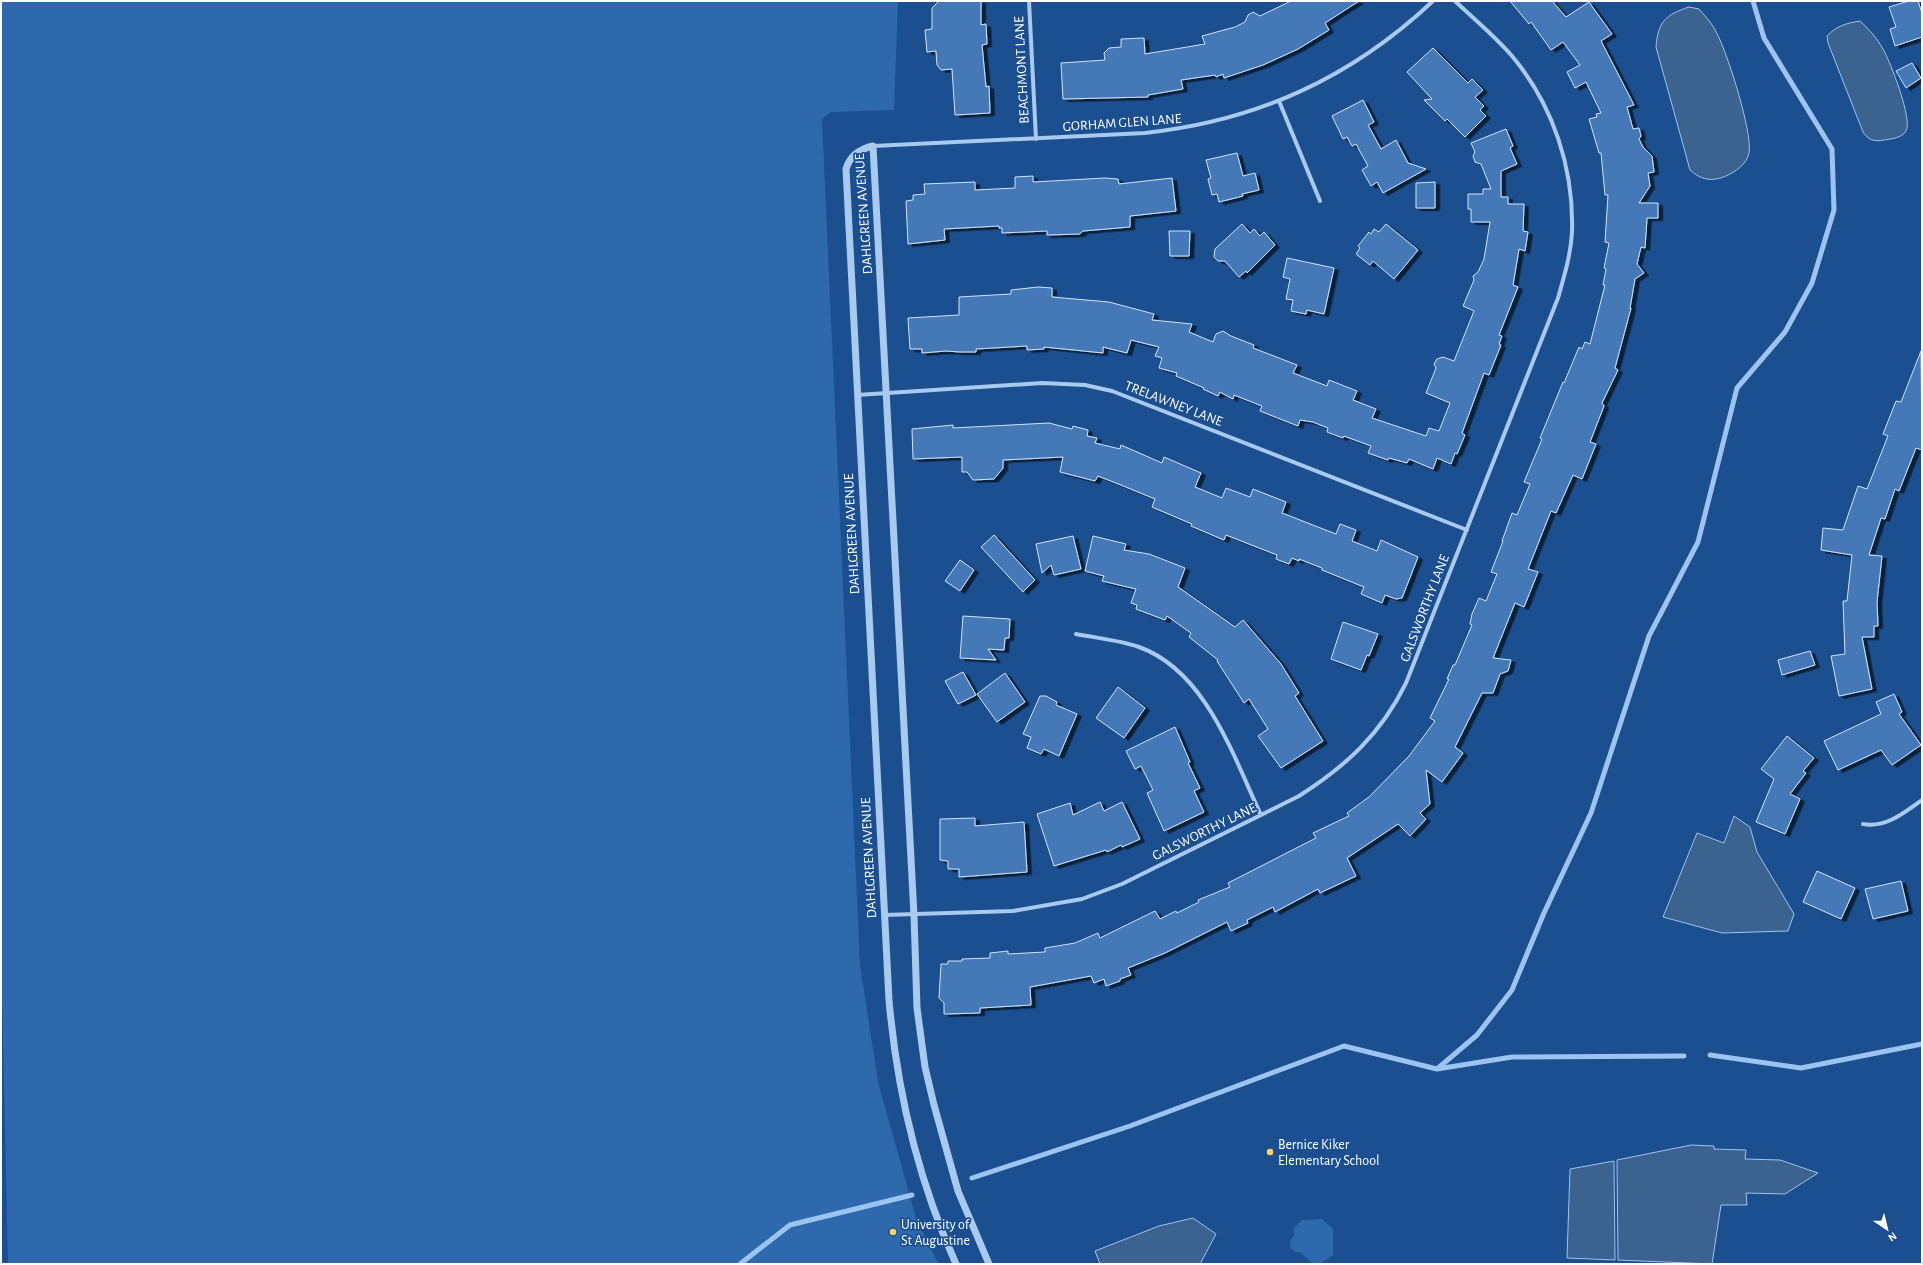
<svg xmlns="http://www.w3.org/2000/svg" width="1923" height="1265" font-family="'Alegreya Sans',sans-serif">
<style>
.green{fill:#2e69ad}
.water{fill:#3c6290;stroke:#9cc4f0}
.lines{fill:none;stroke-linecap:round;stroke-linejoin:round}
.stream{stroke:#9cc4f0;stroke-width:5}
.building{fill:#4478b7;stroke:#cfe3fa;filter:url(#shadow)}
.minor{stroke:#a9c9ee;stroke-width:4}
.tertiary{stroke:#a9c9ee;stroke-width:7}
.poi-dot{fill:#ffd166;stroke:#1b4f8f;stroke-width:1.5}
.labels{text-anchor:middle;stroke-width:3.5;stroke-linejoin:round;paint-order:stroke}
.street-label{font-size:14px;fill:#fff;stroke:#1b4f8f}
.poi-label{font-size:14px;fill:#fff;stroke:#1b4f8f;text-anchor:start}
</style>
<defs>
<filter id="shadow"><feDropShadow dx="4.5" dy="2.5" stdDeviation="0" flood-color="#0009"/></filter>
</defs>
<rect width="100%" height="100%" fill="#1b4f8f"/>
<path class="green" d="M1 1H898L894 110 831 112 822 119 860 965 878 1082 916 1218 938 1263 8 1264 1 949Z
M1322 1219 1333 1229V1255L1321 1263H1312L1300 1252H1295L1291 1248 1290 1240 1294 1236V1228L1302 1220Z"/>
<path class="water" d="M1689 7 1699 9C1704 15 1710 21 1714 28 1726 47 1753 133 1749 153 1747 164 1735 172 1726 176 1712 182 1701 180 1690 170L1656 47C1658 22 1665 15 1689 7Z
M1860 21C1869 29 1877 38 1883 49 1890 61 1913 120 1906 131 1902 138 1891 139 1884 140 1874 142 1868 140 1863 132L1828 43 1827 36C1836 26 1847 23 1860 21Z
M1734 816 1750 827 1757 852 1794 914 1788 931 1722 933 1663 917 1697 833 1724 843Z
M1691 1145 1714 1146V1149L1746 1150 1745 1159 1780 1160 1818 1173 1785 1194 1746 1193 1747 1205H1721L1712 1264 1618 1260 1617 1160Z
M1614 1161 1615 1260 1567 1258 1570 1169Z
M1193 1218 1216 1234 1200 1264H1100L1095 1251 1159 1226Z"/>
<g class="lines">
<path class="stream" d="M1710 1055 1801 1068 1922 1044
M1437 1069 1477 1035 1512 990 1544 913 1591 813 1649 636 1698 542 1737 388 1785 332 1812 283 1834 210 1832 149 1764 38 1753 1
M972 1178 1130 1126 1344 1046 1437 1069 1512 1057 1684 1056
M740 1264 790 1225 912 1195"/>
</g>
<path class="building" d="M939 1H981V25L986 24 987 44 982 45 986 87 989 86 990 113 955 115 952 69 941 70 937 65 936 51 927 52 925 30 932 29V8Z
M1291 1H1359L1325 23 1329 30 1298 49 1263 65 1224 78 1223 74 1216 77 1215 75 1181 80 1183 89 1148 95V97L1063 99 1061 63 1105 60 1104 53 1109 48 1121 47V39L1144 38 1145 54 1205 44 1202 36 1235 27 1245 22 1248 15 1253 12 1260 16Z
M1510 1H1552L1566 17 1589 2 1612 34 1601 41 1634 105 1627 107 1633 129 1639 128 1641 136 1639 139 1643 147 1652 156 1654 172 1648 173 1650 186 1639 203H1658V218H1647L1645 248 1641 247 1637 264 1644 273 1635 279 1630 308H1631L1615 368 1618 370 1602 403 1604 406 1590 442 1596 444 1582 479 1573 475 1556 513 1551 511 1528 569 1538 572 1524 607 1515 603 1493 658 1511 660 1508 671 1500 674 1493 693H1482L1455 747 1463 753 1442 782 1426 770 1430 804 1420 813 1426 819 1410 836 1398 824 1347 858 1356 876 1320 893 1318 889 1275 912 1273 907 1247 920 1248 923 1231 931 1227 922 1165 953 1128 968 1131 975 1120 979V981L1106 986 1104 979 1094 983 1091 976 1030 987 1031 1005 980 1008V1013L944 1014V1003L939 998 941 964H948V961H962V959L990 958V953L1008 951V954L1045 952V948L1075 943 1098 933 1100 938 1155 911 1160 919 1176 911 1177 913 1199 902 1198 900 1230 887 1228 883 1316 838 1313 833 1349 816 1347 813 1369 797 1409 756 1435 721 1430 718 1449 679H1447L1453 665H1455L1472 625 1470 624 1472 614 1479 598 1486 601 1497 574 1491 572 1503 541H1502L1512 513 1517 515 1530 484 1524 482 1542 439 1540 438 1563 382 1564 383 1579 347 1582 349 1585 342 1590 344 1605 285H1603L1606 269 1604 268 1609 243 1605 242 1608 195H1605L1601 153H1599L1589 119 1597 117 1596 114 1601 113 1586 82 1575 88 1567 72 1580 65 1563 42 1551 50 1531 22 1529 24Z
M1909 1H1918L1922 13V37L1895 46 1890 29 1896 27 1889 7Z
M1433 48 1468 83 1472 79 1483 90 1475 97 1484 106 1480 110 1486 116 1465 137 1447 119 1445 121 1424 100 1432 99 1407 72Z
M1912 63 1921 78 1906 88 1896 71Z
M1363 100 1374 122 1368 125 1381 149 1396 140 1408 163 1426 169 1383 193 1377 182 1371 186 1362 170 1368 166 1356 144 1352 146 1347 137 1343 139 1332 116Z
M1506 129 1513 146 1510 148 1517 164 1501 171V197H1508V204H1524L1523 231 1528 232 1525 251 1519 249 1513 285 1518 287 1499 335 1502 336 1499 344 1501 345 1489 375 1484 373 1462 433 1465 435 1457 454 1455 453 1451 464 1437 458 1433 469 1409 459 1407 463 1389 458 1388 460 1368 453 1371 446 1344 436 1343 438 1327 432 1328 428 1313 422 1300 420 1298 426 1260 411 1262 406 1234 395 1233 399 1220 392 1218 396 1203 389 1204 388 1176 376 1177 373 1159 368 1162 358 1155 356 1159 347 1131 340 1127 353 1103 347V353L1044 347V349L1027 350V346L976 349V352H960L946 351 922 353V349H910L908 318 959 315V297L1011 294V290L1038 287 1052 288V297L1109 302 1154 314 1152 320 1192 324 1189 332 1213 342 1216 334 1223 331 1231 336 1254 345 1253 348 1297 365 1293 373 1327 386 1329 380 1357 391 1353 400 1376 409 1372 418 1426 436 1429 428 1439 431 1450 403 1426 393 1436 368 1434 364 1437 359 1443 357 1454 361 1474 311 1463 306 1474 280 1473 276 1478 272 1484 259 1490 222H1471V209H1468V194H1483V189H1491L1481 164 1475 162 1473 156 1475 152 1471 143Z
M1237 153 1243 176 1255 173 1259 190 1242 194 1243 196 1219 202 1217 194 1212 195 1208 179 1211 178 1206 160Z
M1033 176V182L1105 178 1118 179 1119 184 1172 178 1176 211 1130 216V227L1083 231 1080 234 1047 235V231L1002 233V228H999V226L944 229 945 240 908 244 906 201 913 200V195L925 194 924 184 975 182V190L1015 188V177Z
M1435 182V208H1416V183Z
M1242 224 1250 233 1254 229 1260 236 1264 232 1275 245 1247 273 1246 271 1239 277 1225 261H1218L1214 257 1215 249Z
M1386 224 1418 250 1394 279 1373 261 1370 265 1356 254 1360 248 1358 246 1369 232 1371 234 1374 229 1379 232Z
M1169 231H1190L1189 256H1170Z
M1287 258 1334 268 1324 314 1307 310 1306 314 1291 311 1293 300 1286 299 1290 279 1283 277Z
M1921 351 1922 450 1916 448 1899 491 1895 489 1885 519 1881 518 1869 555 1882 556 1877 602 1878 626H1874V637H1862L1872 689 1839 696 1831 656 1845 654 1843 601H1847L1852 555 1821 550 1823 528 1843 530 1858 486 1867 489 1888 436 1883 434 1896 401 1901 402Z
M1049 423 1072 429 1073 426 1088 430 1087 436 1097 438 1095 443 1120 449 1121 445 1162 463 1164 457 1201 473 1195 487 1222 498 1226 488 1250 497 1253 489 1286 502 1282 513 1336 534 1340 524 1356 530 1352 541 1377 551 1381 540 1418 557 1402 598 1396 599 1385 595 1382 603 1361 594 1364 587 1322 570V568L1299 559V561L1292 558 1289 564 1276 559 1277 555 1226 535 1224 540 1191 526 1192 524 1152 507 1155 499 1121 485 1098 476 1095 481 1060 472 1063 457 1003 460V468L994 479 973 480 967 472H962V457L913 459 912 429 953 425V428Z
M994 535 1035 580 1023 592 981 547Z
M1073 536 1081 569 1054 575 1051 565 1042 573 1036 544Z
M1093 536 1126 544 1124 550 1149 554 1185 568 1178 587 1235 627 1243 620 1281 664 1299 693 1295 696 1323 741 1281 768 1258 736 1268 729 1249 699 1244 703 1217 661 1218 660 1189 637 1191 633 1167 616 1165 620 1136 609 1137 605 1131 603 1136 589 1102 581 1104 576 1085 571Z
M960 560 974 570 960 591 945 581Z
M963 616 1010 619 1009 638H1005L1004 650 988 649 996 660 960 658Z
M1343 622 1378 634 1369 656 1367 655 1361 670 1331 659Z
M1810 651 1815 665 1782 675 1778 660Z
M963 672 976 695 958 704 945 681Z
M1005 673 1025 702 997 722 977 694Z
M1118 687 1145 708 1124 738 1096 718Z
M1894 694 1902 712 1899 714 1921 745 1892 765 1881 750 1838 770 1824 741 1881 714 1876 702Z
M1040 696H1046L1057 702 1056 705 1077 714 1059 756 1044 749 1041 754 1027 748 1031 737 1023 734Z
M1175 727 1190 762 1188 763 1200 788 1194 791 1204 812 1164 831 1147 793 1153 790 1141 766 1135 769 1126 751Z
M1787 736 1814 758 1803 771 1806 773 1790 794 1800 799 1785 834 1756 822 1774 779 1761 769Z
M1100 802 1104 811 1122 802 1140 839 1122 847 1121 845 1107 852 1106 850 1054 866 1037 814 1070 803 1073 815Z
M975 818V826L1024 822 1027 872 959 877V869H948V861L940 860V819Z
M1817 871 1855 888 1841 919 1803 902Z
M1901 881 1908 911 1873 919 1865 889Z"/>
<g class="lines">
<path class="minor" d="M1029 1 1036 139
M1279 101 1320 201
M873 146 1145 133C1257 121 1351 78 1433 1
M857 395 1042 383 1085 385 1112 391 1467 530
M1076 634C1096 638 1119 640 1139 647 1206 671 1233 756 1261 815
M1863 824C1886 828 1904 813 1922 800
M884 915 1013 911 1082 899 1122 884 1299 796C1346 766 1381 734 1406 683L1558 298C1564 277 1571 254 1572 232 1574 168 1553 105 1512 56 1495 36 1474 19 1455 1"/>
<path class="tertiary" d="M956 1264C918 1180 897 1091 889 1000L846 169C850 155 860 149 873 146L914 915 917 1008 925 1067 934 1105 958 1191 989 1264"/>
</g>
<g class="poi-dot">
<circle cx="1270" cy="1152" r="4"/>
<circle cx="893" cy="1232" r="4"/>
</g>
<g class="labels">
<g class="street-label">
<text transform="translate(1021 70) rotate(-93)" y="5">BEACHMONT LANE</text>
<text transform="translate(1122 122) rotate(-4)" y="5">GORHAM GLEN LANE</text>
<text transform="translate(863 214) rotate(-94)" y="5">DAHLGREEN AVENUE</text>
<text transform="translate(1174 403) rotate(21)" y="5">TRELAWNEY LANE</text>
<text transform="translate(851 534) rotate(-93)" y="5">DAHLGREEN AVENUE</text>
<text transform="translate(1424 608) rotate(-69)" y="5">GALSWORTHY LANE</text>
<text transform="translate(1204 831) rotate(-26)" y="5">GALSWORTHY LANE</text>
<text transform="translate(868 858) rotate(-93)" y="5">DAHLGREEN AVENUE</text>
</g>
<g class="poi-label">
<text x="1278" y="1149">Bernice Kiker<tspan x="1278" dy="16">Elementary School</tspan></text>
<text x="901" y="1229">University of<tspan x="901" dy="16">St Augustine</tspan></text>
</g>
</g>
<rect width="1923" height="1265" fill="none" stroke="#ffffff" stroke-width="4"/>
<g transform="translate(1887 1229) rotate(145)" stroke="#1b4f8f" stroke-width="3" paint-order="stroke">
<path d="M0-3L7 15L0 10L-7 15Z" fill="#ffffff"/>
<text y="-6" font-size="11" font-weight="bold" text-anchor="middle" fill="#ffffff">N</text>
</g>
</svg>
